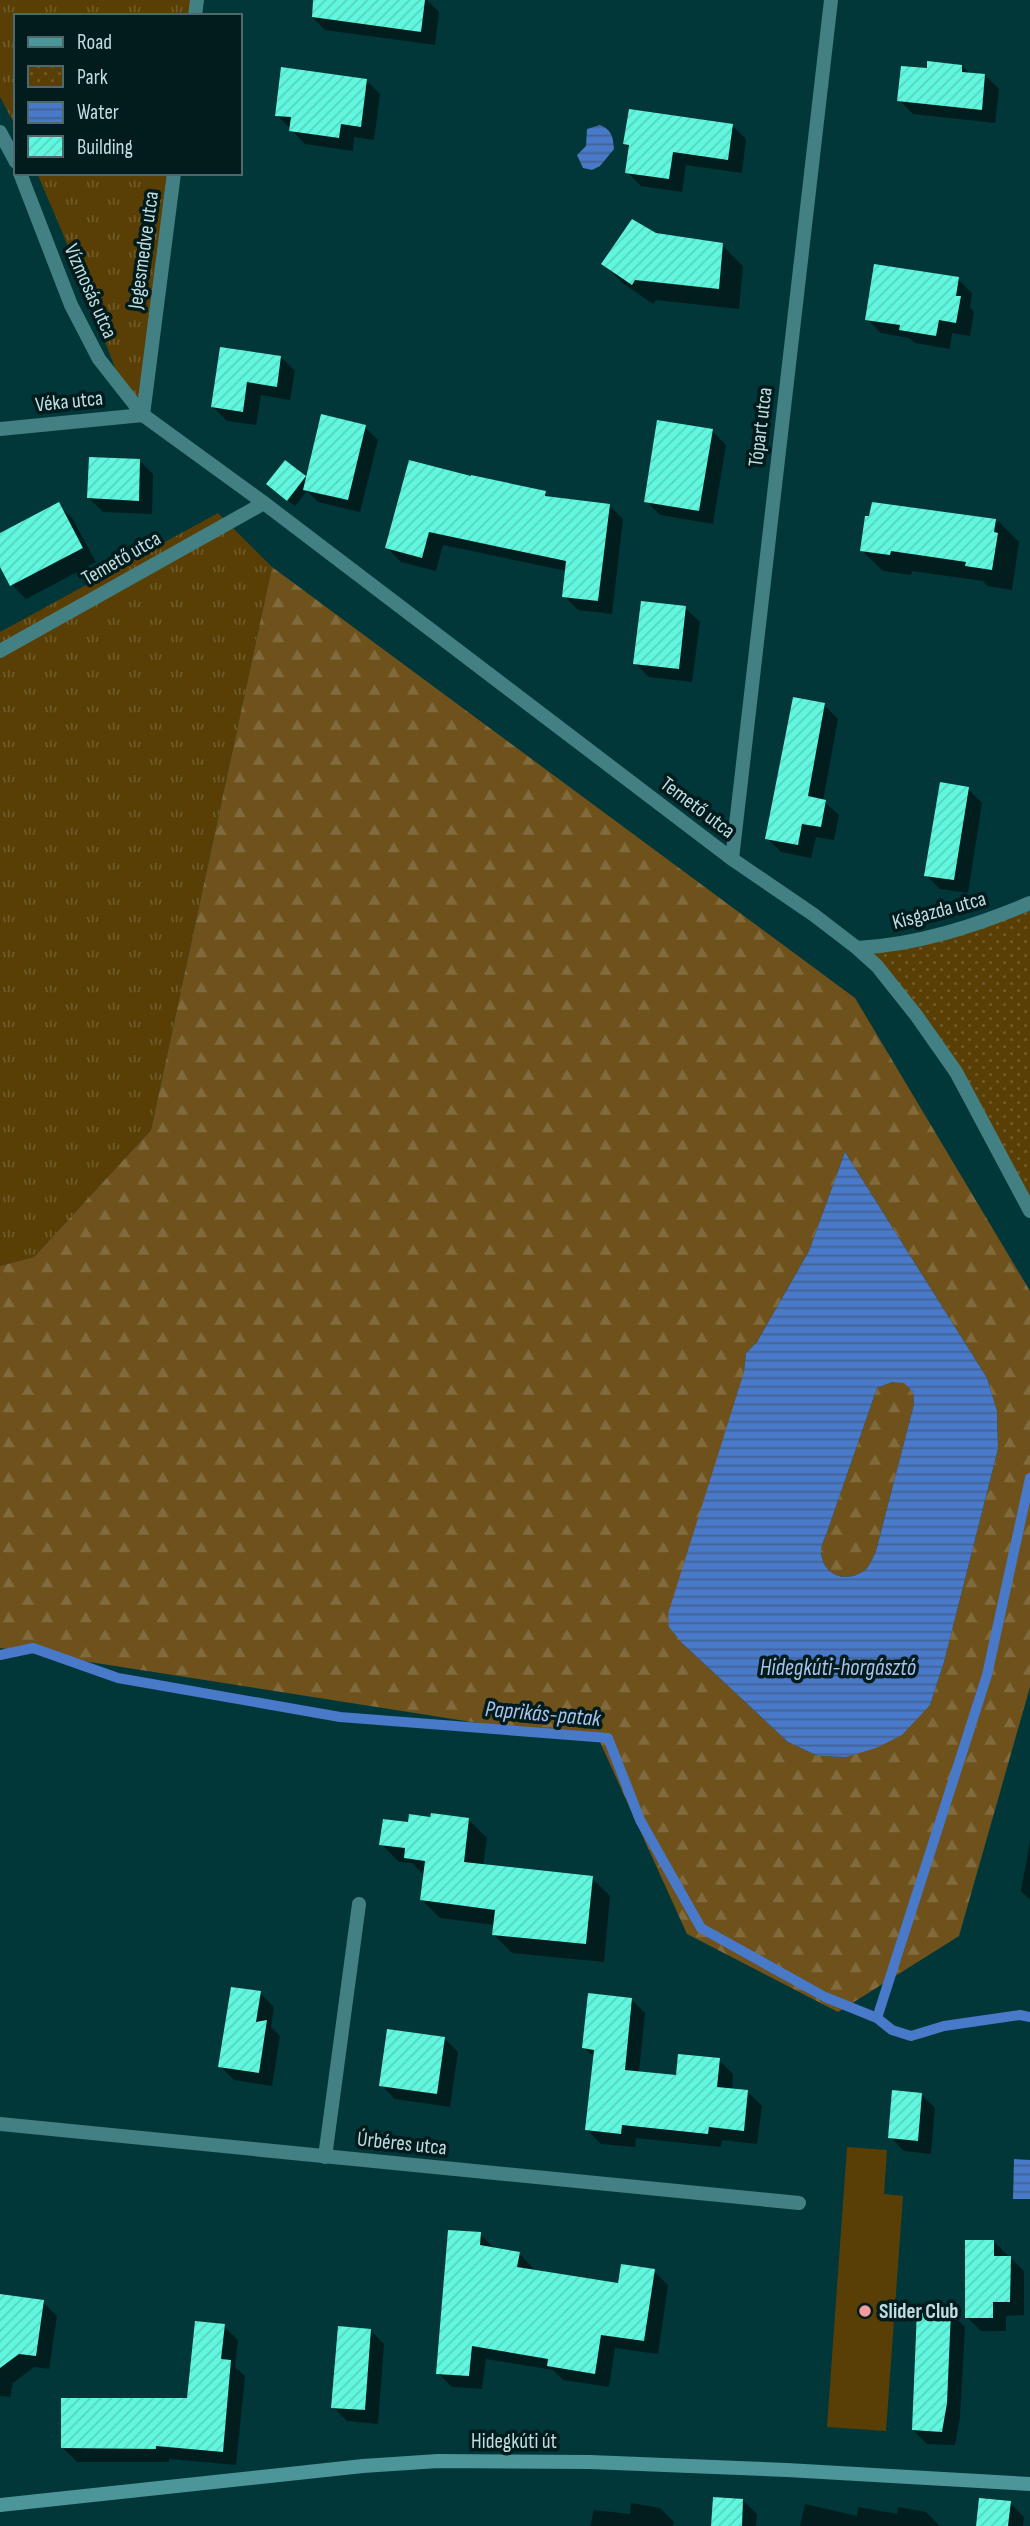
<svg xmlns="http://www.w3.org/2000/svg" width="1030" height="2526" font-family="'Sofia Sans Condensed',sans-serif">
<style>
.grass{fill:url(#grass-tufts)}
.forest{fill:url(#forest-firs);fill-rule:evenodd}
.park{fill:url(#park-dots)}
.garden{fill:#593f05}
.water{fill:url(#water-rules);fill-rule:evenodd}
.shadow{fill:#0007}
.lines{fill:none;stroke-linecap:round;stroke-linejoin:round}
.stream{stroke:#4979c9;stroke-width:10}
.building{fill:url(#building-hatch)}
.service{stroke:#438083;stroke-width:14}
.minor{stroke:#438083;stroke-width:14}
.secondary{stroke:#4c9599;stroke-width:14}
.poi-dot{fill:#f59b9b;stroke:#021b1d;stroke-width:2.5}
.labels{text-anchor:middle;stroke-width:7;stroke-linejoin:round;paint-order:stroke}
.street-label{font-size:21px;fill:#c0dedf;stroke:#021b1d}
.poi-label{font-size:21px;font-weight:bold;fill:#c0dedf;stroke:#021b1d;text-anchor:start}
.water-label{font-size:23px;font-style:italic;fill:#aac3ed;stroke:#021b1d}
</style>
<defs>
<pattern id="grass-tufts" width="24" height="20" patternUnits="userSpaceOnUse" patternTransform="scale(1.75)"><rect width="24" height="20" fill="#593f05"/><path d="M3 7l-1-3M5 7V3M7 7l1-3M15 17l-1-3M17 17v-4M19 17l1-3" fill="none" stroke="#6f5a29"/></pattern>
<pattern id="forest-firs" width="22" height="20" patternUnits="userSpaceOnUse" patternTransform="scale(1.75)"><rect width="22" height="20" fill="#6e511b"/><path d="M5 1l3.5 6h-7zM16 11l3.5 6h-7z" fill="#816a3c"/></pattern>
<pattern id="park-dots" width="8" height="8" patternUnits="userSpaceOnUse" patternTransform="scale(1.75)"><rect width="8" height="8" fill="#593f05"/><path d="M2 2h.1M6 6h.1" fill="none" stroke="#6f5a29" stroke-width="1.8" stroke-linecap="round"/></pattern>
<pattern id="water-rules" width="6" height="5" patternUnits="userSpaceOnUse" patternTransform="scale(1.75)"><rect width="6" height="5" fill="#4979c9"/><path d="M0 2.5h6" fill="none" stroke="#436393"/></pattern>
<pattern id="building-hatch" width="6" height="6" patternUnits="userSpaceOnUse" patternTransform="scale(1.75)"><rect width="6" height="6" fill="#60f7de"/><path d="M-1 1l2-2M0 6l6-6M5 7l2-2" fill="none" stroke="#58d3bf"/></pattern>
</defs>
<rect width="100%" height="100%" fill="#023739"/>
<path class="grass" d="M0 0H191L190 16H16V127L0 97Z
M37 173H174L140 396H132L121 383 63 234Z
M218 513 272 567 151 1130 34 1257 0 1266V632Z"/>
<path class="forest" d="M272 567 855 998 1030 1291V1687L959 1936 838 2012 687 1934 600 1742 0 1648V1266L34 1257 151 1130ZM845 1152 987 1378 997 1411 998 1449 944 1662 930 1705 847 1757 818 1756 788 1742 682 1643 744 1372 746 1353 757 1342 809 1251Z
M892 1382H904L913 1392 914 1404 876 1551C873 1557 870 1566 865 1570 847 1584 822 1576 821 1551 821 1546 824 1539 826 1535L877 1388Z"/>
<path class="park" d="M1030 903V1211L956 1072 857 948 891 946Z"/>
<path class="garden" d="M847 2147 887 2150 884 2194 903 2196 886 2431 827 2427Z"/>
<path class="water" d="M600 125C612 130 613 137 614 149L600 166 592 170 583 168 577 155 586 146 587 129Z
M845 1152 987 1378 997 1411 998 1449 944 1662 930 1705 902 1735 876 1748 846 1757 818 1756 788 1742 682 1643 669 1627 668 1614 744 1372 746 1353 757 1342 809 1251ZM892 1382 904 1383 913 1392 914 1404 876 1551C873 1557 870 1566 865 1570 847 1584 822 1576 821 1551 821 1546 824 1539 826 1535L877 1388Z
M1014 2159 1030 2160V2199H1013Z"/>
<path class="shadow" d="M313 0H427L439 12 435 45 325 30 311 16Z
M962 66 970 74 985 75 999 89 995 123 913 114 899 100 929 70Z
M366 80 380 94 374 140 354 137 353 151 305 144 277 115Z
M732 125 746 139 742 173 686 165 682 192 641 186 627 172 630 149 625 144Z
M655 235 722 245 743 266 739 309 656 300 653 304 624 284 603 264Z
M958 279 972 293 970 308 974 312 970 336 952 333 950 349 915 343 909 338 881 333 867 319Z
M281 357 295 371 290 400 261 395 256 425 227 421 213 407Z
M365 427 378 440 360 512 318 502 307 491 295 506 275 491 285 463 307 479Z
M712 431 726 445 713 524 660 515 646 501Z
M139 460 153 474 152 514 103 512 89 498Z
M472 479 545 493 552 499 609 505 623 519 612 614 578 610 564 596 567 571 443 545 436 571 401 562 387 548Z
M58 504 72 518 96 562 26 599 12 585 0 563V535Z
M873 504 999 522 1019 542 1012 590 987 586 983 581 912 571 911 575 883 571 862 551Z
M685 608 700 622 692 682 649 677 635 663Z
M824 705 838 719 823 801 839 815 834 840 816 837 811 858 781 852 767 838Z
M968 789 982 803 968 893 940 889 926 875Z
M469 1820 487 1838 483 1866 592 1878 610 1896 604 1962 512 1953 494 1935 495 1925 440 1918 422 1900 425 1876 412 1863 399 1862 381 1844 410 1824Z
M1030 1841V1900L1021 1891Z
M260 1993 274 2007 271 2027 280 2036 272 2086 234 2080 220 2066Z
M631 1999 645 2013 639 2073 677 2077 719 2060 733 2074 732 2090 748 2092 762 2106 757 2144 722 2140 721 2147 636 2138 635 2147 601 2144 587 2130 595 2058 584 2048Z
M444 2038 458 2052 450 2107 395 2099 381 2085Z
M921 2094 935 2108 931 2154 904 2151 890 2137Z
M480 2234 494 2248 519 2253 533 2268 532 2272 619 2285 654 2271 668 2285 658 2354 615 2348 609 2387 563 2380 553 2370 486 2359 482 2389 452 2387 438 2373Z
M994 2242 1024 2271V2315L1006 2316V2331H981L967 2317Z
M0 2296 43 2302 57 2316 49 2369 34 2367 13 2383 10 2397 0 2396Z
M951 2313 965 2327 960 2417 955 2445 927 2444 913 2430Z
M224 2326 238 2340 235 2367 245 2376 236 2465 169 2459V2462H77L63 2448 189 2400Z
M370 2330 384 2344 378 2424 347 2421 333 2407Z
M743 2500 757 2514 756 2526H713Z
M631 2503 660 2508 674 2522 673 2526H590L594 2510 630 2514Z
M1010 2503 1024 2517 1023 2526H977Z
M805 2504 857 2516 858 2507 897 2514 898 2507 926 2512 940 2526H800Z"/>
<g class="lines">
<path class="stream" d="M0 1655 33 1648 118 1678 340 1717 608 1738 640 1820 701 1928 825 1997 877 2018 892 2030 911 2036 944 2026 1020 2015 1030 2017
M877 2018 987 1675 1030 1478"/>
</g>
<path class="building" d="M313 0H425L421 32 312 17Z
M927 61 962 65V72L985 74 982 110 897 101 901 66 927 68Z
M281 67 367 79 361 127 341 124 339 138 289 131 291 117 275 116Z
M629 109 733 124 728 160 673 152 669 179 625 173 629 145 623 144Z
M632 219 656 233 723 243 719 289 635 280 632 285 601 264Z
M874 264 959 277 956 296H961L956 323 939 320 936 336 899 330 900 325 865 320Z
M220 347 281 356 277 387 247 382 243 412 211 407Z
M321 414 366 425 348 500 303 490Z
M657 420 713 429 699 511 644 502Z
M89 457 140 459 139 501 87 498Z
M285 460 306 476 287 501 266 484Z
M409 460 471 476V475L546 491 545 496 610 504 598 601 562 597 566 561 429 532 422 558 385 548Z
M59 502 83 548 10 586 0 567V533Z
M872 502 996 519 994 532 998 533 992 570 965 566 966 562 891 551 890 555 860 551 865 516H869Z
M641 601 686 606 679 669 633 664Z
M793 697 825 703 808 796 826 800 821 827 802 824 798 845 765 839Z
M940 782 969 787 954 880 924 876Z
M431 1813 469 1818 464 1862 593 1876 586 1944 492 1935 495 1910 420 1900 425 1861 404 1858 405 1848 379 1845 383 1819 408 1822 409 1814 430 1817Z
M231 1987 261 1991 256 2022 267 2020 259 2073 218 2067Z
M588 1993 632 1998 625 2070 676 2075 678 2054 720 2058 717 2087 748 2090 744 2131 709 2127 708 2134 622 2125 621 2134 585 2130 594 2050 582 2048Z
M387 2029 445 2037 437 2094 379 2086Z
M892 2090 922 2093 918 2141 888 2138Z
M448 2230 481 2232 480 2245 520 2252 517 2267 618 2283 621 2264 655 2269 644 2341 601 2335 595 2374 547 2366 548 2359 472 2346 469 2376 436 2374Z
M965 2240H994V2256H1011L1010 2302H993V2318H965Z
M0 2294 44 2300 36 2356 19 2354 0 2368Z
M917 2310 951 2311 947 2403 942 2432 912 2430Z
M195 2321 225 2324 221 2359 231 2360 223 2452 156 2446V2449L61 2448V2398H187Z
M338 2326 371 2329 365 2410 331 2408Z
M713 2497 743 2499 742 2526H711Z
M979 2498 1011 2501 1008 2526H976Z"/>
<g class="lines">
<path class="service" d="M325 2157 359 1904"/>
<path class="minor" d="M195 16 197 0
M0 132 16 162
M20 173 71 305 99 359 143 415 264 503 732 859 814 915 857 948 877 966 916 1015 956 1072 1030 1211
M143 415 174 173
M0 429 143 415
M0 651 264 503
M732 859 831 0
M857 948C917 945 975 926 1030 903
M0 2124 799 2203"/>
<path class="secondary" d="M0 2505 363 2466 438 2461 590 2462 787 2470 1030 2484"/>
</g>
<circle class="poi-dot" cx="865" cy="2311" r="7"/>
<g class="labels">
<g class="street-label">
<text transform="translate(143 250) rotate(-82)" y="7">Jegesmedve utca</text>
<text transform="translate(91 291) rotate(66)" y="7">Vízmosás utca</text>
<text transform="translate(69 401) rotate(-6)" y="7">Véka utca</text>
<text transform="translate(760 427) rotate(-83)" y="7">Tópart utca</text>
<text transform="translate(121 558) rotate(-30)" y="7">Temető utca</text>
<text transform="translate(698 807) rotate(37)" y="7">Temető utca</text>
<text transform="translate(939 910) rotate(-15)" y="7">Kisgazda utca</text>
<text transform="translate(402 2143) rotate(6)" y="7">Úrbéres utca</text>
<text x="514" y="2448">Hidegkúti út</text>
</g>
<g class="poi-label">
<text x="879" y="2318">Slider Club</text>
</g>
<g class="water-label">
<text x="838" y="1675">Hidegkúti-horgásztó</text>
<text transform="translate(543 1713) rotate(5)" y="8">Paprikás-patak</text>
</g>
</g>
<rect x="14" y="14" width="228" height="161" fill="#021b1d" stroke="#4e696b" stroke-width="2"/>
<rect x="28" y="37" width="35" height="10" fill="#4c9599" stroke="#4e696b" stroke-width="2"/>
<text x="77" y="49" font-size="21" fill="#c0dedf">Road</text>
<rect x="28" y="66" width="35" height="21" fill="url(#park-dots)" stroke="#4e696b" stroke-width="2"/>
<text x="77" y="84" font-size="21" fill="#c0dedf">Park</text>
<rect x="28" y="102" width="35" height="21" fill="url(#water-rules)" stroke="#4e696b" stroke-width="2"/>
<text x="77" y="119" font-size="21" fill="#c0dedf">Water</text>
<rect x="28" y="136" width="35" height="21" fill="url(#building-hatch)" stroke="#4e696b" stroke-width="2"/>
<text x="77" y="154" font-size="21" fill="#c0dedf">Building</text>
</svg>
